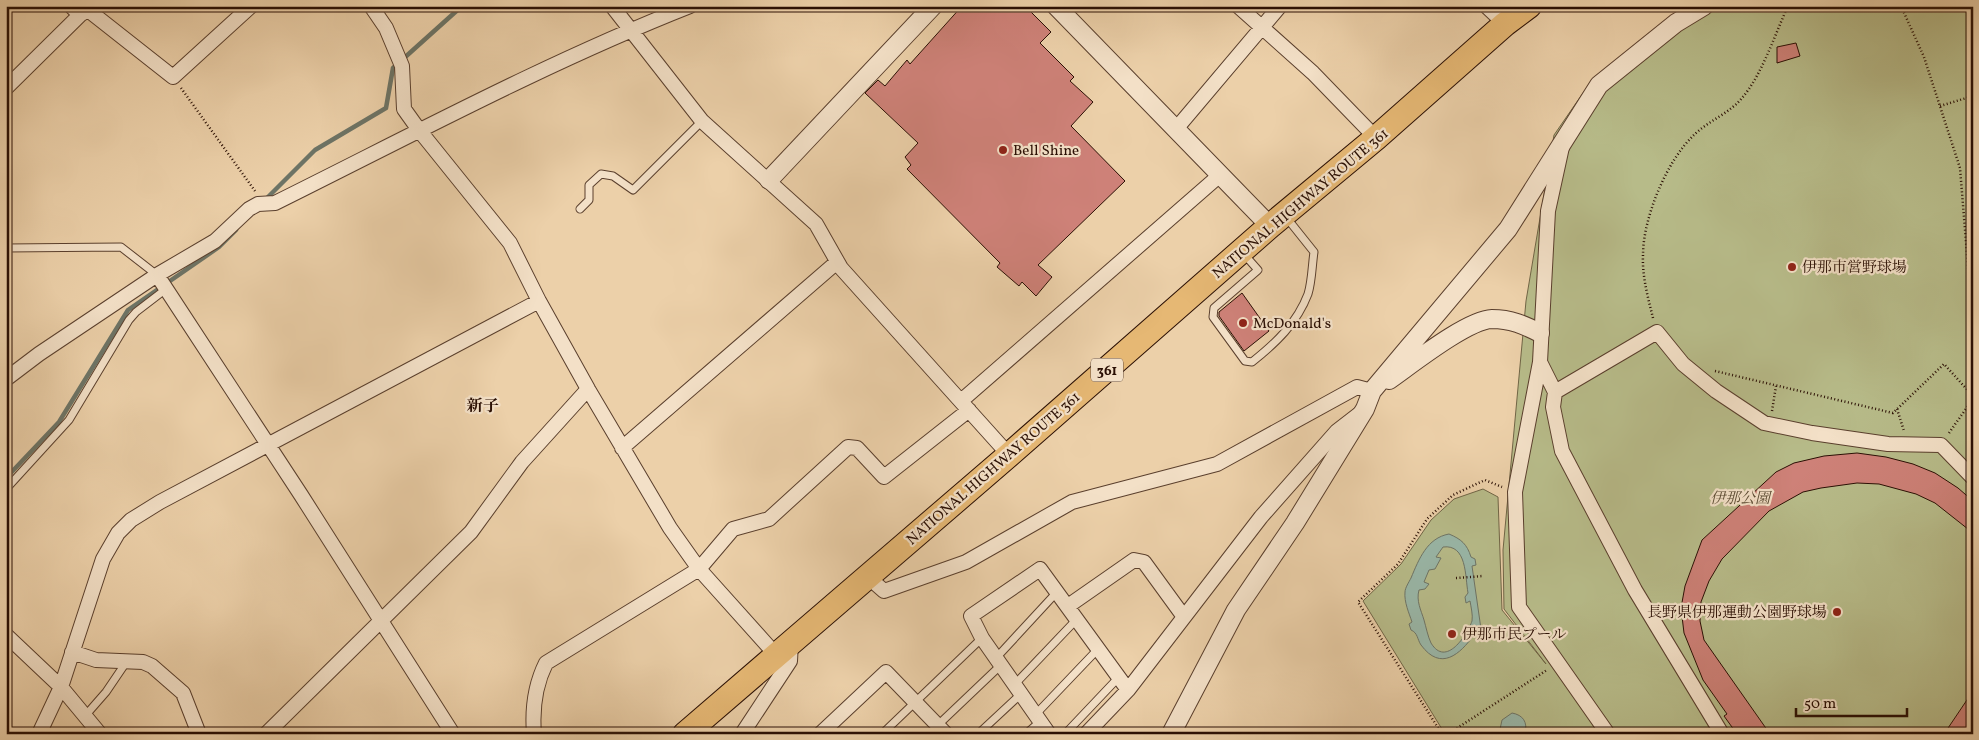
<svg xmlns="http://www.w3.org/2000/svg" width="1979" height="740" font-family="Vollkorn,'Noto Serif JP',serif">
<style>
.green{fill:#b7bb89;stroke:#706546}
.water{fill:#99b7a8;stroke:#6d7466;fill-rule:evenodd}
.lines{fill:none;stroke-linecap:round;stroke-linejoin:round}
.stream{stroke:#6d7466;stroke-width:4.5}
.building{fill:#ce8178;stroke:#2a0f04}
.service-casing{stroke:#5a3f2d;stroke-width:9}
.minor-casing{stroke:#5a3f2d;stroke-width:16}
.tertiary-casing{stroke:#5a3f2d;stroke-width:20}
.trunk-casing{stroke:#2a0f04;stroke-width:26}
.path{stroke:#2a0f04;stroke-width:2.5;stroke-dasharray:1 2.5;stroke-linecap:butt}
.service{stroke:#f3e0c7;stroke-width:7}
.minor{stroke:#f3e0c7;stroke-width:14}
.tertiary{stroke:#f3e0c7;stroke-width:18}
.trunk{stroke:#e6b874;stroke-width:24}
.poi-dot{fill:#8f2418;stroke:#f3e0c7;stroke-width:2}
.labels{text-anchor:middle;stroke-width:4.5;stroke-linejoin:round;paint-order:stroke}
.shield{fill:#f3e0c7;stroke:#664e3e;stroke-width:1}
.shield-label{font-size:14px;font-weight:bold;fill:#2a0f04}
.poi-label{font-size:15px;fill:#2a0f04;stroke:#f3e0c7;text-anchor:start}
.street-label{font-size:15px;fill:#2a0f04;stroke:#f3e0c7}
.park-label{font-size:15px;font-style:italic;fill:#5b4b33;stroke:#f3e0c7}
.neighbourhood-label{font-size:16px;font-weight:bold;fill:#2a0f04;stroke:#f3e0c7}
</style>
<rect width="100%" height="100%" fill="#ecd0a9"/>
<filter id="stains"><feTurbulence type="fractalNoise" baseFrequency=".004" numOctaves="4"/><feColorMatrix values="0 0 0 0 .2 0 0 0 0 .09 0 0 0 0 .02 0 0 0 .5 -.17"/></filter>
<radialGradient id="worn" r=".72"><stop offset=".6" stop-color="#630" stop-opacity="0"/><stop offset="1" stop-color="#630" stop-opacity=".3"/></radialGradient>
<path class="green" d="M1688 6H1973V734H1445L1363 601 1401 564 1431 520 1454 499 1483 489 1498 497 1502 610 1546 664 1504 609 1503 550 1526 301 1554 135 1592 80 1667 19Z"/>
<path class="water" d="M1449 534C1461 539 1467 544 1471 557L1475 559 1476 565 1472 566 1481 629 1477 637 1474 635C1460 654 1441 672 1421 645 1417 639 1418 633 1411 630L1409 624 1412 622C1409 613 1404 602 1405 592 1405 588 1409 582 1411 578 1419 559 1427 538 1449 534ZM1443 547C1467 544 1465 576 1468 593L1465 597 1466 603 1470 601C1471 607 1473 615 1472 621 1467 635 1446 668 1431 643 1428 637 1426 627 1424 620 1421 610 1416 601 1419 590L1425 589 1429 584 1424 582 1429 570 1435 569 1441 558 1436 557Z
M1512 713C1523 715 1528 722 1525 734H1499L1502 720Z"/>
<g class="lines">
<path class="stream" d="M266 199 315 150 386 108 393 68 462 6
M6 478 59 422 128 310 219 247 236 230"/>
</g>
<path class="building" d="M962 6H1025L1051 32 1040 43 1074 77 1070 81 1093 102 1071 126 1125 181 1038 265 1052 277 1036 296 1022 282 1019 286 997 267 1000 263 907 169 911 165 905 157 918 143 865 93 878 80 885 86 907 60 910 64Z
M1796 43 1800 56 1777 63V47Z
M1242 293 1269 331 1244 351 1219 316V312Z
M1857 453 1886 457 1913 464 1935 473 1958 488 1973 501V533L1935 503 1916 494 1879 484 1857 483 1821 488 1803 492 1769 511 1722 559 1709 581 1701 602 1700 621 1704 640 1770 734H1737L1724 716 1727 714 1703 680 1684 633 1681 608 1685 586 1702 540 1776 472 1794 463 1824 456Z
M1973 691V734H1944Z"/>
<g class="lines">
<g class="service-casing">
<path id="service" d="M580 209 589 200V185L601 174 613 176 633 190 702 121
M6 248 121 247 157 275
M1243 253 1258 270 1214 308 1213 317 1245 361 1252 362C1276 343 1297 323 1308 294 1312 281 1312 265 1314 252L1286 217
M6 489 69 420 129 320 136 312 166 289
M997 657 1057 592
M1015 684 1077 619
M1036 714 1099 648
M85 716 106 692 127 661
M939 724 1001 665
M882 734 982 638
M978 734 1021 694
M1026 734 1041 721
M1065 734 1119 677"/>
</g>
<g class="minor-casing">
<path id="minor" d="M71 6 80 15
M371 6 386 28 402 66 404 109 419 130 510 243 539 301 588 389 670 528 699 569 776 655
M612 6 702 121 816 224 841 268 1009 455
M1238 6 1313 73 1376 138
M1486 6 1505 24
M88 10 173 77 251 6
M6 88 80 15 93 6
M1176 129 1280 6
M1562 147 1548 211 1540 362 1515 492 1519 607 1608 734
M157 275 301 495 453 734
M1540 362 1555 392 1553 407 1562 451 1635 590 1722 734
M6 379 39 354 157 275 215 241 249 209 258 204 275 203C412 135 548 62 690 6
M1555 392 1657 332 1683 364 1716 391 1764 423 1812 433 1888 444 1941 445 1973 478
M961 401 1220 175
M622 448 837 262
M867 576 884 591 966 562 1072 502 1217 464 1357 387 1372 391
M1068 606 1134 560 1144 562 1184 617
M6 635 61 687 100 734
M72 652 96 660 143 662 152 666 183 693 199 734
M39 734 61 687 103 559 118 533 131 520 160 502 539 301
M266 734 471 532 522 462 588 389
M534 734C532 709 535 685 546 663L699 569 733 529 769 519 848 447 857 448 884 477 969 410
M742 734 790 661 791 642
M820 734 886 672 946 734
M1049 734 982 638 971 616 1040 569 1128 690
M1086 734 1128 690 1261 517 1337 431 1359 414"/>
</g>
<g class="tertiary-casing">
<path id="tertiary" d="M1056 6 1270 226
M769 180 933 6
M1389 380C1412 364 1467 320 1492 319 1511 319 1524 325 1540 333
M1171 734 1236 610 1295 523 1365 409 1372 391 1508 229 1599 85 1676 23 1704 6"/>
</g>
<g class="trunk-casing">
<path id="trunk" d="M685 734 1009 455 1270 226 1376 138 1505 24 1529 6"/>
</g>
<path class="path" d="M1901 6 1924 57 1960 168 1973 328
M1967 6 1973 23
M181 88 255 191
M1940 106 1973 96
M1653 318C1648 298 1642 276 1643 255 1643 218 1667 160 1694 135 1708 121 1730 113 1742 98 1762 75 1775 34 1788 6
M1715 371 1893 413 1944 364 1972 395
M1897 409 1904 431
M1772 411 1776 386
M1949 433 1970 403 1973 393
M1456 578 1483 576
M1442 734 1358 602 1398 564 1427 519 1453 495 1485 480 1502 487
M1448 734 1547 670"/>
<use href="#service" class="service"/>
<use href="#minor" class="minor"/>
<use href="#tertiary" class="tertiary"/>
<use href="#trunk" class="trunk"/>
</g>
<g class="poi-dot">
<circle cx="1003" cy="150" r="5"/>
<circle cx="1792" cy="267" r="5"/>
<circle cx="1243" cy="323" r="5"/>
<circle cx="1837" cy="612" r="5"/>
<circle cx="1452" cy="634" r="5"/>
</g>
<g class="labels">
<rect class="shield" x="1091" y="358.5" width="32" height="23" rx="4"/>
<g class="shield-label">
<text x="1107" y="375">361</text>
</g>
<g class="poi-label">
<text x="1013" y="155">Bell Shine</text>
<text x="1802" y="272">伊那市営野球場</text>
<text x="1253" y="328">McDonald's</text>
<text x="1827" y="617" text-anchor="end">長野県伊那運動公園野球場</text>
<text x="1462" y="639">伊那市民プール</text>
</g>
<g class="street-label">
<text transform="translate(1300 203) rotate(-40)" y="5">NATIONAL HIGHWAY ROUTE 361</text>
<text transform="translate(993 468) rotate(-41)" y="5">NATIONAL HIGHWAY ROUTE 361</text>
</g>
<g class="park-label">
<text x="1740" y="503">伊那公園</text>
</g>
<g class="neighbourhood-label">
<text x="483" y="411">新子</text>
</g>
</g>
<rect width="1979" height="740" fill="none" stroke="#ecd0a9" stroke-width="25"/>
<rect x="8" y="8" width="1964" height="725" fill="none" stroke="#2a0f04" stroke-width="2.5"/>
<rect x="12" y="12" width="1954" height="715" fill="none" stroke="#2a0f04"/>
<path d="M1796 708v8h111v-8" fill="none" stroke="#2a0f04" stroke-width="2.5"/>
<text x="1804" y="708" font-size="15" fill="#2a0f04" stroke="#f3e0c7" stroke-width="4" paint-order="stroke">50 m</text>
<rect width="100%" height="100%" filter="url(#stains)"/>
<rect width="100%" height="100%" fill="url(#worn)"/>
</svg>
